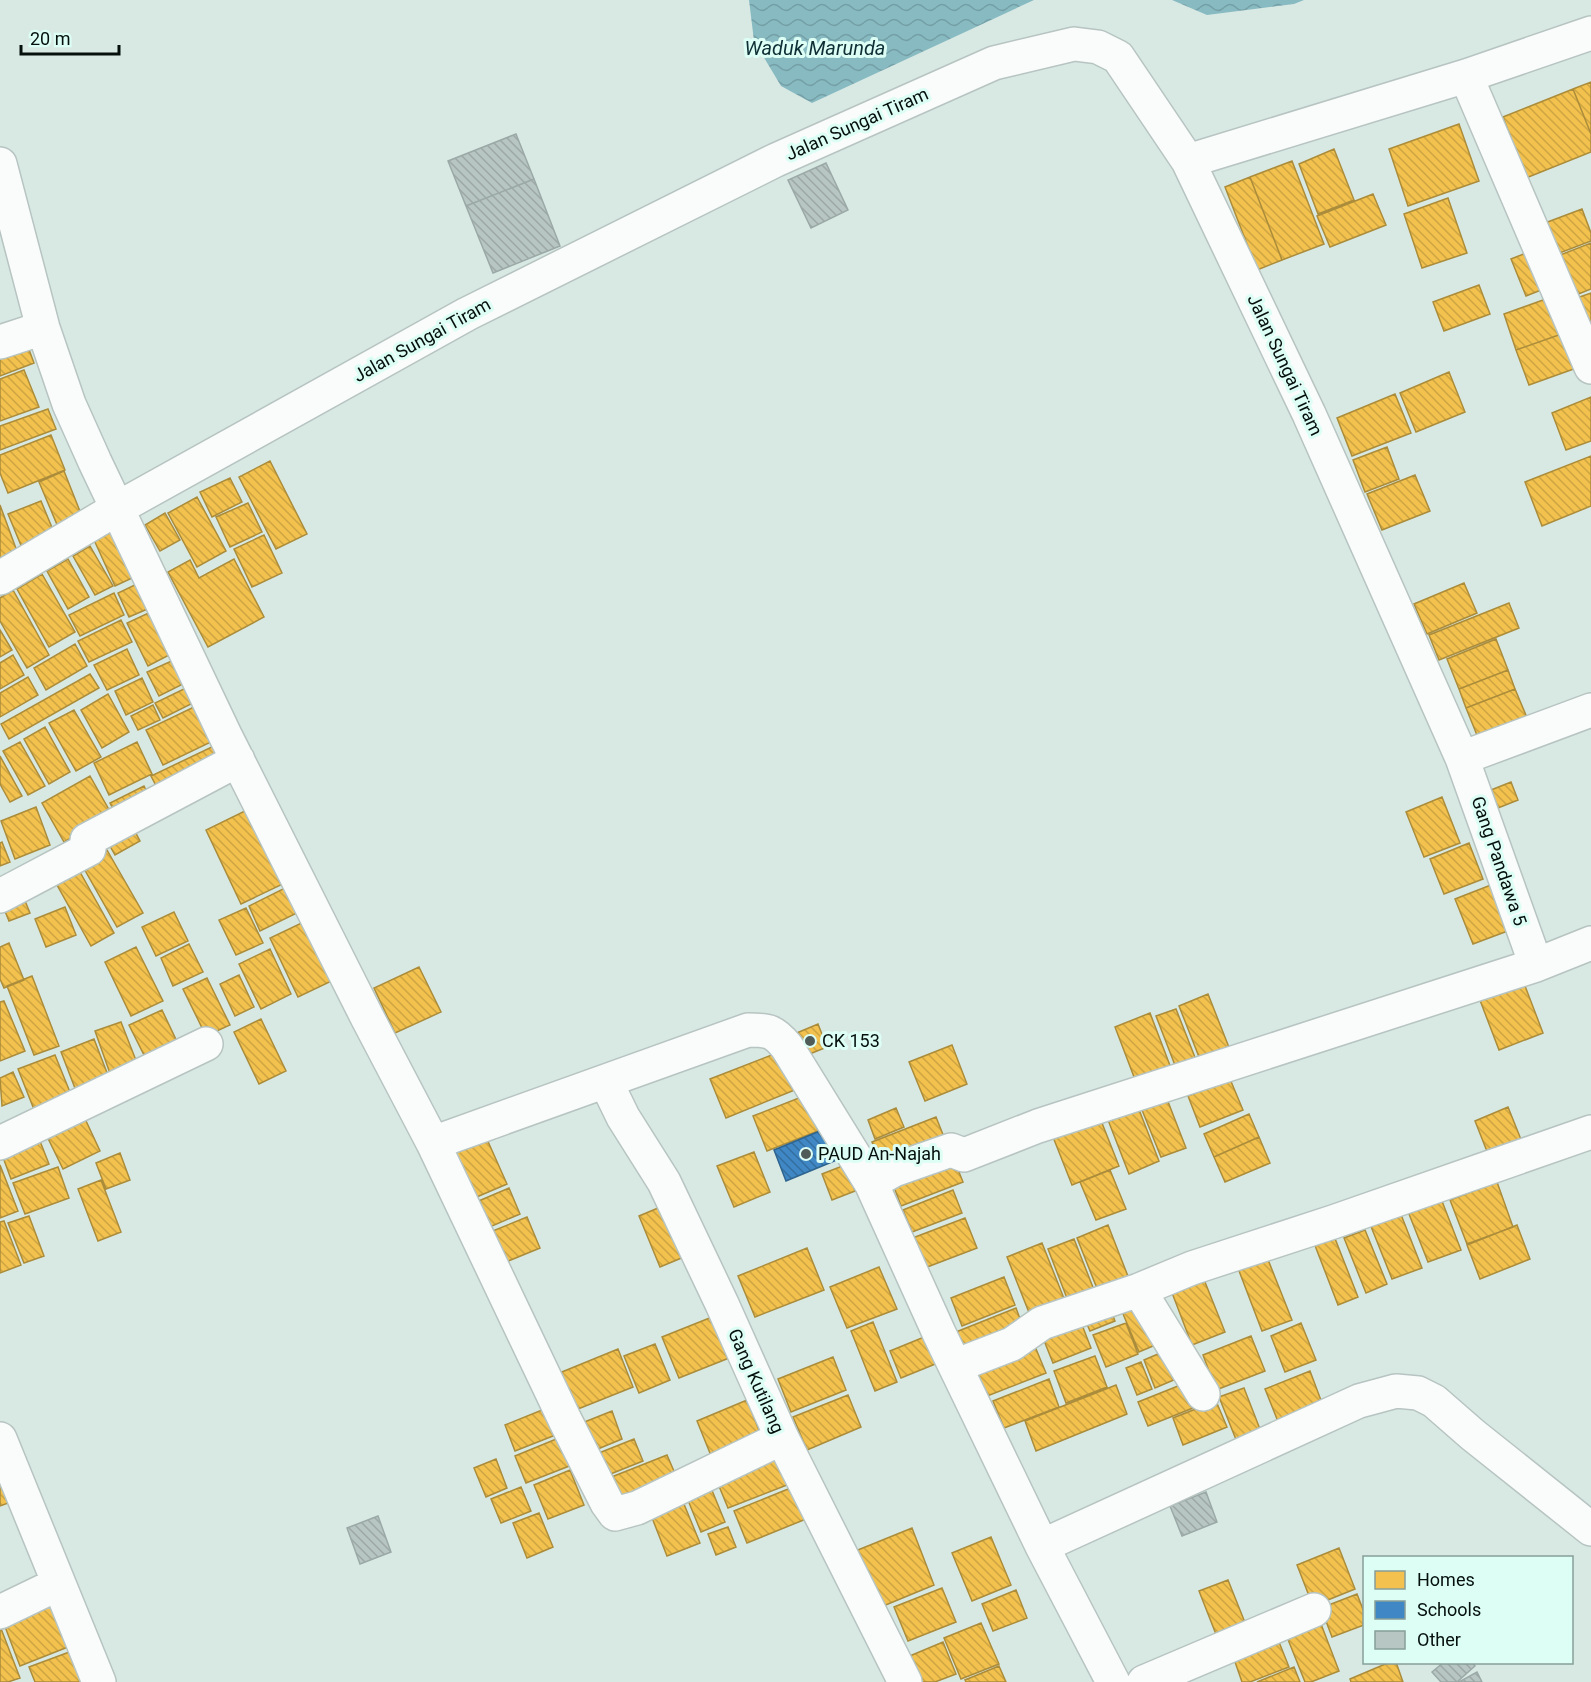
<svg xmlns="http://www.w3.org/2000/svg" width="1591" height="1682" font-family="Roboto,sans-serif">
<style>
.water{fill:url(#water-waves)}
.homes{fill:url(#homes-back-hatch);stroke:#ab8c3a;stroke-width:1.5}
.schools{fill:url(#schools-back-hatch);stroke:#2e648e;stroke-width:1.5}
.building{fill:url(#building-back-hatch);stroke:#9ba9a6;stroke-width:1.5}
.lines{fill:none;stroke-linecap:round;stroke-linejoin:round}
.minor-casing{stroke:#b7c4c1;stroke-width:36}
.minor{stroke:#f9fcfb;stroke-width:33}
.poi-dot{fill:#4f5c58;stroke:#ddfef4;stroke-width:2}
.labels{text-anchor:middle;stroke-width:6;stroke-linejoin:round;paint-order:stroke}
.street-label{font-size:18px;fill:#05100d;stroke:#ddfef4}
.poi-label{font-size:18px;fill:#05100d;stroke:#ddfef4;text-anchor:start}
.water-label{font-size:20px;font-style:italic;fill:#0e2f35;stroke:#ddfef4}
</style>
<defs>
<pattern id="water-waves" width="16" height="10" patternUnits="userSpaceOnUse" patternTransform="scale(1.5)"><rect width="16" height="10" fill="#88bac2"/><path d="M0 5q4-4 8 0t8 0" fill="none" stroke="#749fa6"/></pattern>
<pattern id="homes-back-hatch" width="6" height="6" patternUnits="userSpaceOnUse" patternTransform="scale(1.5)"><rect width="6" height="6" fill="#f2c14e"/><path d="M-1 5l2 2M0 0l6 6M5-1l2 2" fill="none" stroke="#cea543"/></pattern>
<pattern id="schools-back-hatch" width="6" height="6" patternUnits="userSpaceOnUse" patternTransform="scale(1.5)"><rect width="6" height="6" fill="#3f88c5"/><path d="M-1 5l2 2M0 0l6 6M5-1l2 2" fill="none" stroke="#336e9e"/></pattern>
<pattern id="building-back-hatch" width="6" height="6" patternUnits="userSpaceOnUse" patternTransform="scale(1.5)"><rect width="6" height="6" fill="#b7c5c3"/><path d="M-1 5l2 2M0 0l6 6M5-1l2 2" fill="none" stroke="#9ca8a6"/></pattern>
</defs>
<rect width="100%" height="100%" fill="#d8e9e4"/>
<path class="water" d="M749 0H1034L812 103 781 86 754 41Z
M1172 0H1304L1294 4 1207 15Z"/>
<path class="homes" d="M1591 82V134L1573 89Z
M1573 89 1591 134V152L1526 178 1503 117Z
M1459 124 1479 181 1408 206 1389 149Z
M1334 149 1354 200 1318 214 1299 164Z
M1292 161 1324 244 1282 260 1250 177Z
M1250 177 1282 260 1257 270 1225 187Z
M1373 194 1386 225 1330 247 1317 216Z
M1448 198 1467 253 1422 268 1404 214Z
M1582 209 1591 233V241L1549 257 1537 226Z
M1591 243V289L1566 299 1550 259Z
M1536 249 1551 286 1526 296 1511 259Z
M1479 285 1490 314 1444 331 1433 302Z
M1591 293V339L1571 300Z
M1557 295 1570 331 1516 350 1504 314Z
M1570 331 1582 366 1529 385 1516 350Z
M24 336 34 363 0 376V344Z
M24 370 39 407 0 421V379Z
M1449 372 1465 412 1416 432 1400 393Z
M1395 394 1411 433 1352 456 1337 418Z
M1591 397V441L1566 450 1552 413Z
M48 409 56 429 0 450V426Z
M51 435 65 470 8 493 0 473V455Z
M1387 447 1399 479 1365 492 1353 460Z
M1591 456V506L1542 526 1525 482Z
M270 461 307 534 276 549 239 477Z
M64 471 85 524 61 534 39 482Z
M1415 475 1430 511 1382 530 1367 494Z
M230 478 242 502 212 517 200 492Z
M197 497 226 551 197 567 168 513Z
M41 501 58 542 25 555 8 514Z
M248 503 262 532 230 547 216 517Z
M0 505 21 562 0 570Z
M165 513 180 540 160 551 145 525Z
M121 528 141 574 115 586 94 540Z
M264 535 282 573 252 587 234 549Z
M90 546 113 586 95 595 73 556Z
M68 559 89 597 68 609 47 571Z
M234 559 264 617 208 647 168 572 190 560 199 578Z
M42 574 75 632 49 647 17 589Z
M141 582 152 607 129 617 118 593Z
M1464 583 1477 613 1427 634 1414 604Z
M13 590 49 655 27 668 0 621V598Z
M114 593 124 615 80 636 69 615Z
M1509 603 1519 628 1439 660 1429 635Z
M155 610 175 652 148 666 127 623Z
M121 620 132 642 89 662 78 641Z
M0 630 12 650 0 657Z
M1496 639 1508 670 1459 689 1447 659Z
M75 644 87 666 46 690 34 668Z
M127 649 139 675 107 690 94 665Z
M13 655 24 675 0 689V663Z
M176 659 187 682 159 696 147 672Z
M1508 670 1515 689 1466 708 1459 689Z
M90 674 99 688 9 739 1 724Z
M28 677 38 695 0 717V693Z
M142 678 153 702 126 715 115 691Z
M190 686 197 701 163 718 155 703Z
M1515 689 1528 720 1479 740 1466 708Z
M108 694 129 732 102 748 81 710Z
M153 705 160 720 138 730 131 716Z
M196 706 213 741 163 765 146 730Z
M74 710 101 757 76 771 49 723Z
M45 727 70 772 49 784 24 739Z
M20 742 45 786 28 795 3 751Z
M137 742 152 774 109 795 94 763Z
M216 745 225 763 161 795 151 776Z
M0 756 22 796 10 802 0 784Z
M90 776 112 815 64 842 42 803Z
M1511 782 1518 800 1498 808 1491 790Z
M144 786 149 796 115 812 110 803Z
M1442 797 1460 843 1424 857 1406 812Z
M36 807 50 845 15 859 1 821Z
M251 808 287 882 241 904 206 830Z
M131 824 140 841 115 855 106 839Z
M2 842 10 862 0 866V843Z
M1469 843 1483 879 1444 894 1430 859Z
M107 850 143 913 117 927 82 865Z
M80 872 114 933 91 946 57 885Z
M1496 883 1513 929 1473 944 1455 899Z
M287 887 299 912 260 931 249 906Z
M21 891 30 913 9 921 0 899Z
M65 907 76 935 46 947 35 919Z
M246 908 263 943 236 955 219 920Z
M174 912 188 941 156 956 142 927Z
M312 918 340 977 298 997 270 938Z
M9 943 24 980 4 988 0 979V947Z
M189 944 203 972 173 986 161 958Z
M136 947 163 1001 131 1016 105 962Z
M270 949 291 994 261 1009 239 964Z
M419 967 441 1012 395 1033 374 988Z
M239 975 254 1007 235 1016 220 984Z
M32 976 59 1046 34 1055 7 986Z
M207 978 230 1025 206 1036 183 989Z
M1522 978 1543 1033 1499 1050 1478 995Z
M1208 994 1232 1055 1203 1067 1179 1006Z
M4 1001 25 1051 0 1061V1002Z
M1176 1009 1198 1065 1178 1073 1156 1016Z
M162 1010 180 1048 148 1063 129 1025Z
M1150 1013 1174 1076 1139 1090 1115 1027Z
M261 1019 286 1071 259 1084 234 1032Z
M121 1022 139 1068 112 1079 95 1031Z
M818 1024 827 1047 802 1057 792 1035Z
M94 1039 111 1083 78 1096 61 1052Z
M952 1045 967 1084 925 1101 909 1062Z
M782 1051 797 1089 726 1118 710 1079Z
M55 1055 74 1102 37 1117 18 1069Z
M13 1072 24 1097 2 1106 0 1078Z
M1230 1079 1243 1110 1200 1127 1188 1096Z
M804 1096 818 1131 767 1151 753 1116Z
M1167 1099 1186 1148 1161 1157 1142 1110Z
M1138 1107 1159 1161 1129 1174 1108 1120Z
M1508 1107 1526 1152 1492 1164 1475 1121Z
M80 1108 100 1151 63 1169 42 1126Z
M896 1108 904 1127 875 1139 868 1120Z
M1249 1114 1259 1137 1214 1157 1204 1134Z
M936 1117 948 1147 884 1172 872 1142Z
M1100 1118 1119 1166 1072 1185 1053 1137Z
M36 1131 49 1164 11 1179 0 1149Z
M486 1137 507 1184 465 1202 444 1154Z
M1259 1137 1270 1163 1225 1182 1214 1157Z
M754 1152 770 1192 734 1207 717 1166Z
M951 1152 963 1182 901 1206 890 1176Z
M120 1153 130 1180 106 1189 96 1163Z
M0 1165 18 1211 0 1218Z
M845 1165 855 1191 832 1200 822 1174Z
M58 1167 69 1198 25 1214 13 1183Z
M1110 1170 1126 1209 1096 1220 1080 1182Z
M101 1180 121 1232 98 1241 78 1189Z
M1497 1182 1513 1227 1467 1244 1450 1200Z
M509 1188 520 1214 478 1232 467 1206Z
M953 1190 962 1213 912 1232 903 1210Z
M1440 1196 1461 1250 1428 1262 1407 1209Z
M670 1203 691 1254 660 1267 639 1216Z
M1400 1212 1422 1268 1392 1279 1370 1224Z
M29 1216 44 1256 24 1263 8 1223Z
M527 1217 540 1248 496 1266 483 1235Z
M965 1218 977 1248 922 1269 910 1239Z
M4 1221 21 1265 0 1273V1222Z
M1108 1225 1131 1284 1100 1296 1077 1238Z
M1517 1225 1530 1259 1480 1279 1467 1245Z
M1365 1230 1387 1284 1366 1293 1344 1238Z
M1334 1236 1358 1297 1338 1305 1314 1243Z
M1074 1239 1096 1295 1070 1306 1048 1249Z
M1042 1243 1065 1301 1030 1315 1007 1257Z
M807 1248 824 1290 755 1317 738 1276Z
M1265 1252 1292 1320 1262 1331 1236 1263Z
M879 1267 897 1309 847 1328 830 1287Z
M1201 1272 1225 1332 1192 1345 1169 1285Z
M1004 1277 1015 1305 962 1326 951 1298Z
M1139 1293 1160 1343 1139 1352 1118 1302Z
M1108 1303 1115 1321 1090 1331 1082 1313Z
M1016 1308 1025 1332 965 1355 956 1332Z
M1077 1312 1091 1348 1053 1363 1039 1328Z
M712 1317 729 1358 679 1378 662 1337Z
M873 1322 897 1382 875 1391 851 1331Z
M1126 1323 1138 1354 1106 1367 1093 1335Z
M1301 1323 1316 1360 1285 1372 1271 1336Z
M934 1333 945 1360 901 1378 890 1351Z
M1251 1336 1265 1371 1216 1390 1203 1355Z
M655 1344 670 1380 639 1393 624 1356Z
M1034 1344 1046 1373 982 1398 971 1369Z
M1172 1348 1183 1376 1155 1388 1144 1360Z
M618 1349 633 1387 573 1411 557 1374Z
M1095 1356 1107 1387 1066 1403 1054 1371Z
M833 1357 846 1390 791 1412 778 1379Z
M1141 1362 1152 1389 1137 1395 1126 1368Z
M1310 1371 1325 1411 1281 1429 1265 1389Z
M1049 1379 1059 1407 1004 1428 993 1401Z
M1188 1382 1198 1406 1148 1426 1138 1402Z
M1116 1385 1127 1414 1036 1451 1025 1421Z
M1244 1388 1265 1442 1241 1452 1219 1397Z
M848 1395 861 1427 807 1450 793 1417Z
M747 1400 762 1438 712 1458 697 1421Z
M1216 1401 1227 1427 1183 1445 1173 1418Z
M552 1406 563 1432 515 1451 505 1425Z
M612 1411 622 1439 593 1451 582 1423Z
M566 1435 577 1463 526 1483 515 1456Z
M634 1439 643 1461 608 1475 599 1453Z
M779 1448 792 1483 728 1508 714 1474Z
M667 1455 680 1485 621 1509 609 1478Z
M496 1459 507 1488 486 1497 474 1468Z
M570 1470 584 1505 548 1519 534 1485Z
M0 1471 16 1500 0 1506Z
M709 1483 725 1522 701 1532 685 1493Z
M521 1487 531 1511 501 1523 491 1499Z
M793 1487 806 1519 747 1543 734 1511Z
M679 1492 700 1543 667 1556 647 1505Z
M539 1513 553 1547 527 1558 513 1523Z
M728 1527 736 1547 716 1555 708 1534Z
M912 1528 934 1585 876 1609 853 1552Z
M991 1537 1011 1585 972 1601 952 1553Z
M1339 1548 1355 1589 1313 1606 1297 1565Z
M1228 1580 1250 1635 1221 1647 1199 1591Z
M942 1588 956 1622 908 1641 894 1607Z
M1016 1590 1027 1618 993 1631 982 1604Z
M1357 1594 1364 1612V1625L1332 1637 1321 1608Z
M57 1603 73 1645 20 1666 4 1624Z
M981 1623 999 1664 961 1679 944 1638Z
M1321 1624 1339 1671 1311 1682H1305L1287 1637Z
M0 1626 20 1678 8 1682H0Z
M943 1642 956 1674 935 1682H915L905 1658Z
M1279 1642 1289 1667 1250 1682H1242L1234 1659Z
M72 1651 84 1682H35L29 1667Z
M1390 1662H1396L1403 1682H1351L1350 1679Z
M999 1666 1006 1682H966L965 1680Z
M1294 1667 1300 1682H1257Z"/>
<path class="schools" d="M827 1128 839 1159 786 1181 774 1150Z"/>
<path class="building" d="M516 134 534 179 466 206 448 161Z
M826 163 848 210 811 228 788 180Z
M534 179 560 246 493 273 466 206Z
M1206 1492 1217 1522 1182 1536 1170 1506Z
M378 1516 391 1552 360 1564 347 1528Z
M1444 1662H1472L1475 1666 1457 1682H1441L1432 1672Z
M1477 1672 1482 1682H1459Z"/>
<g class="lines">
<g class="minor-casing">
<path id="minor" d="M1466 76 1591 367
M1188 161 1466 76 1591 33
M0 164 43 328 69 404 95 462 225 735 367 1017 433 1143 565 1420 607 1503 615 1514 637 1508 782 1438
M0 342 43 328
M0 578 118 508 467 314 776 160 994 63 1074 44 1098 47 1118 57 1188 161 1309 414 1462 758 1591 710
M1462 758 1536 965
M0 896 89 849 87 840 238 760
M606 1082 623 1117 664 1182 722 1304 782 1438 905 1682
M0 1143 206 1044
M433 1143 748 1030C769 1030 774 1031 787 1047L871 1183 939 1333 1042 1546 1113 1682
M871 1183 894 1170 951 1150 964 1155 1038 1126 1536 965 1591 943
M1139 1290 1203 1394
M955 1366 1012 1344 1042 1323 1139 1290 1192 1268 1333 1222 1591 1132
M0 1439 99 1682
M1042 1546 1359 1401 1396 1391 1418 1393 1434 1401 1473 1435 1591 1529
M0 1612 58 1584
M1144 1682 1314 1610"/>
</g>
<use href="#minor" class="minor"/>
</g>
<g class="poi-dot">
<circle cx="810" cy="1041" r="6"/>
<circle cx="806" cy="1154" r="6"/>
</g>
<g class="labels">
<g class="street-label">
<text transform="translate(857 124) rotate(-24)" y="6">Jalan Sungai Tiram</text>
<text transform="translate(422 340) rotate(-29)" y="6">Jalan Sungai Tiram</text>
<text transform="translate(1285 365) rotate(65)" y="6">Jalan Sungai Tiram</text>
<text transform="translate(1499 861) rotate(71)" y="6">Gang Pandawa 5</text>
<text transform="translate(756 1381) rotate(66)" y="6">Gang Kutilang</text>
</g>
<g class="poi-label">
<text x="822" y="1047">CK 153</text>
<text x="818" y="1160">PAUD An-Najah</text>
</g>
<g class="water-label">
<text x="815" y="55">Waduk Marunda</text>
</g>
</g>
<rect x="1363" y="1556" width="210" height="108" fill="#ddfef4" stroke="#879f98" stroke-width="1.5"/>
<rect x="1375" y="1571" width="30" height="18" fill="#f2c14e" stroke="#879f98" stroke-width="1.5"/>
<text x="1417" y="1586" font-size="18" fill="#05100d">Homes</text>
<rect x="1375" y="1601" width="30" height="18" fill="#3f88c5" stroke="#879f98" stroke-width="1.5"/>
<text x="1417" y="1616" font-size="18" fill="#05100d">Schools</text>
<rect x="1375" y="1631" width="30" height="18" fill="#b7c5c3" stroke="#879f98" stroke-width="1.5"/>
<text x="1417" y="1646" font-size="18" fill="#05100d">Other</text>
<path d="M21 45v9h98v-9" fill="none" stroke="#05100d" stroke-width="3"/>
<text x="30" y="45" font-size="18" fill="#05100d" stroke="#ddfef4" stroke-width="4.5" paint-order="stroke">20 m</text>
</svg>
